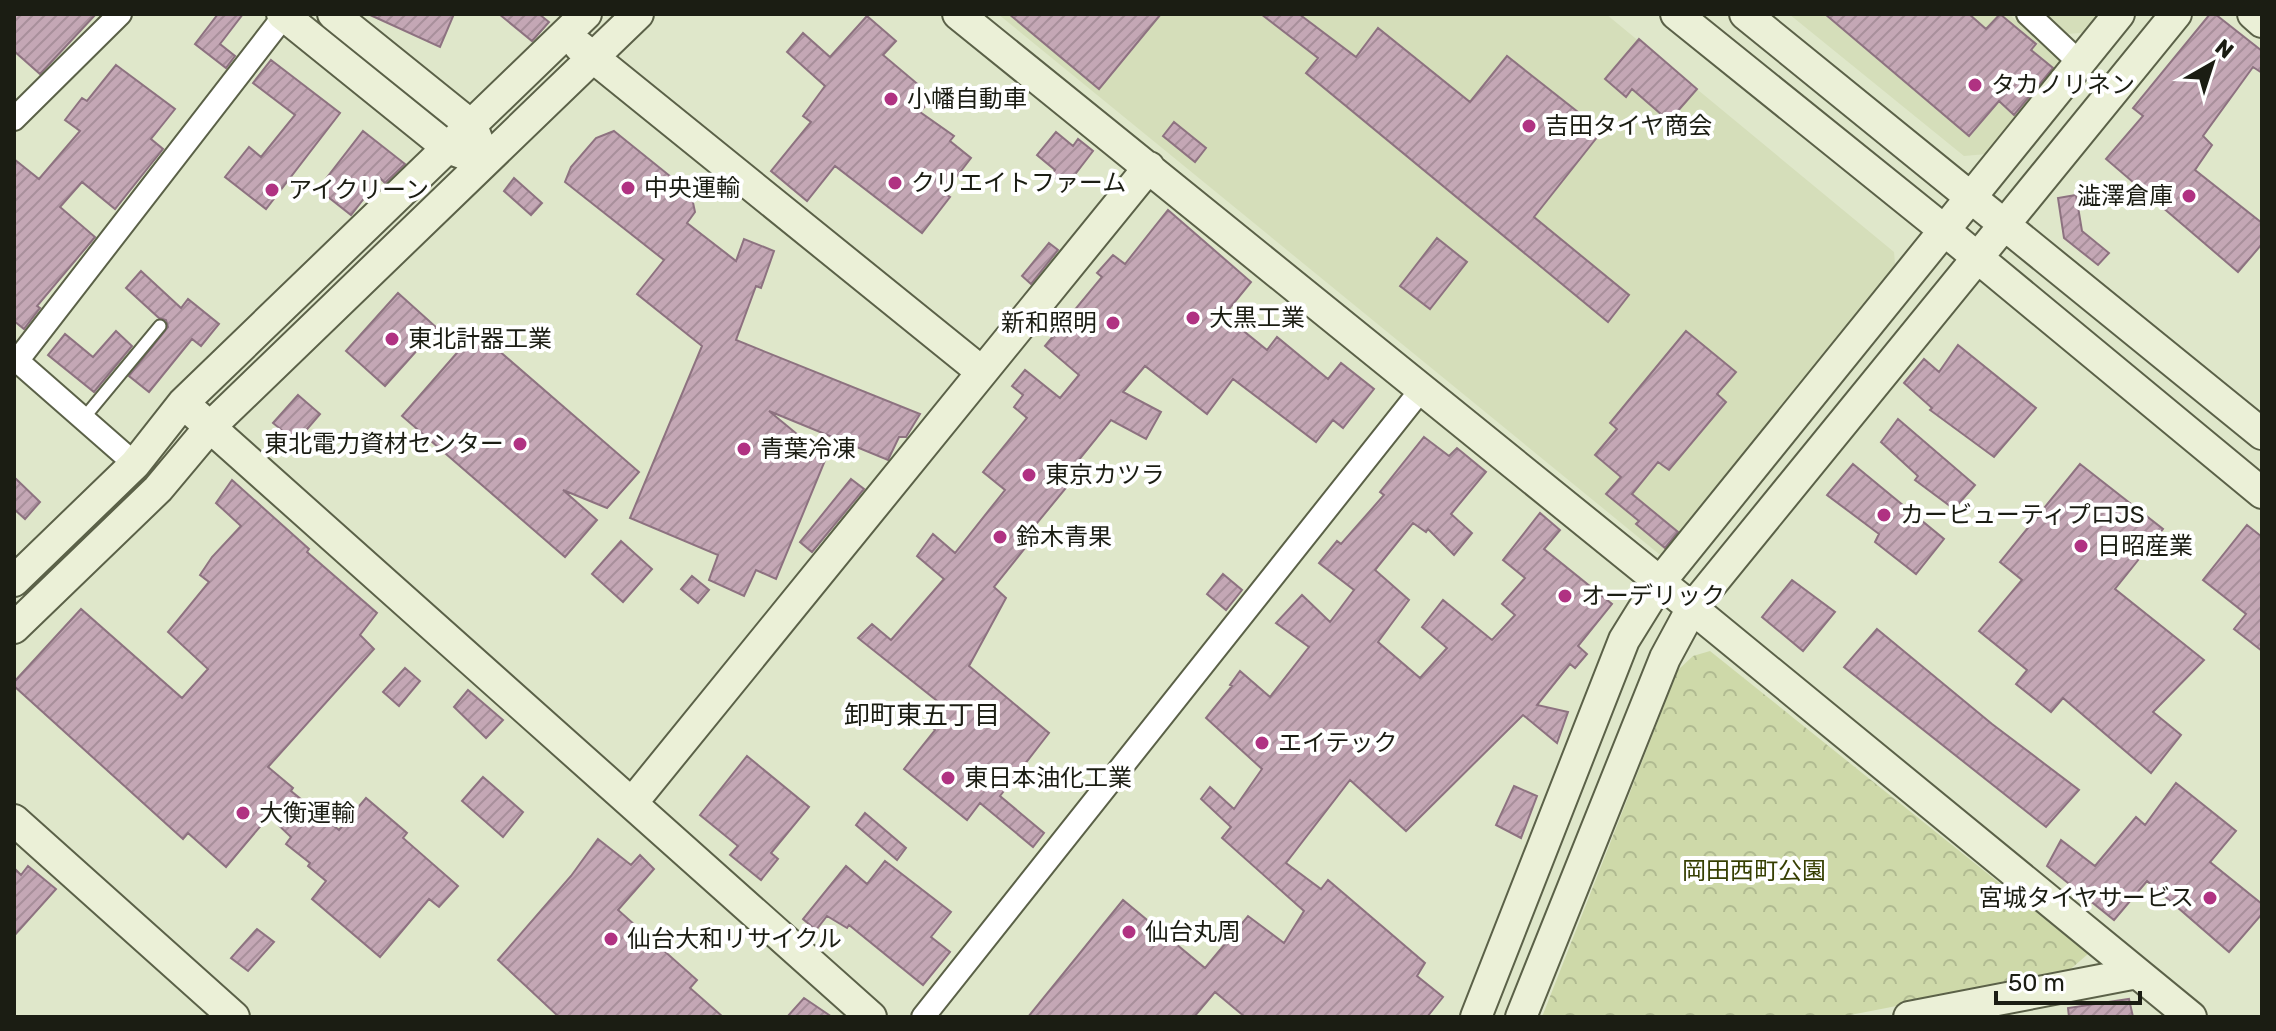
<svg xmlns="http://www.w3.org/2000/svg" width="2276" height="1031" font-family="Rubik,'Noto Sans JP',sans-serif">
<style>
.built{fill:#d5deba}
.forest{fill:url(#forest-crowns)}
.building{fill:url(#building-hatch);stroke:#8d7280;stroke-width:2}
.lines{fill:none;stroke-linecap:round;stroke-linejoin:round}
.lane-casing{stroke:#5b6148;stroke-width:15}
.street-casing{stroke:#5b6148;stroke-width:26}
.secondary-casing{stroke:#5b6148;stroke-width:34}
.lane{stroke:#fff;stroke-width:11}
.street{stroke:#fff;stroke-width:22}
.secondary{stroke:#ebf0d7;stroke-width:30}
.poi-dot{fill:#b03282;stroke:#fff;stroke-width:3}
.labels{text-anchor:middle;stroke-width:8;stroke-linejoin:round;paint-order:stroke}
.poi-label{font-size:24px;fill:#1b1d13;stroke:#fff;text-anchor:start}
.park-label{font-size:24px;fill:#363f02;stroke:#fff}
.neighbourhood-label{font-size:26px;fill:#1b1d13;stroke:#fff}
</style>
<defs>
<pattern id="forest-crowns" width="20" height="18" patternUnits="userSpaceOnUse" patternTransform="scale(2)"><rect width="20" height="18" fill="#ced9a9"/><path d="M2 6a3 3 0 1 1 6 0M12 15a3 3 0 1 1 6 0" fill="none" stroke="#b0ba91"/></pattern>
<pattern id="building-hatch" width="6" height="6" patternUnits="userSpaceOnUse" patternTransform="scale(2)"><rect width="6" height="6" fill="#c4a7b5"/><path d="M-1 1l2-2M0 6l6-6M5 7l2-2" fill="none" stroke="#a88f9b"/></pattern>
</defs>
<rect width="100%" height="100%" fill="#dfe7ca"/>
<path class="built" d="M998 14H1606L1894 252 1896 275 1672 553 1659 554Z
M1789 14H2009L2061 62 1998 153 1964 156Z
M2045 14H2108L2093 32 2067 34Z"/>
<path class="forest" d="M1710 651 2088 954 2066 973 1840 1017H1542L1678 670 1693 656Z"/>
<path class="building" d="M14 14H96L40 74 14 51Z
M218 14H243L220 44 235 56 226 68 195 44Z
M368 14H454L440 47Z
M499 14H539L549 22 532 41Z
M1009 14H1161L1099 89Z
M1261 14H1299L1356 57 1378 28 1470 102 1507 56 1602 131 1534 217 1629 295 1608 322 1306 73 1318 58Z
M1825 14H1969L1986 29 2000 14 2036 44 2031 50 2053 68 2014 115 1999 101 1969 136Z
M2210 14H2215L2262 51V73L2253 67 2203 136 2212 145 2195 170 2262 223V244L2238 272 2106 159 2143 116 2133 108Z
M867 16 896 41 883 55 933 97 920 112 954 136 950 141 971 158 944 193 950 197 922 233 835 166 807 201 771 171 811 122 803 116 825 86 787 52 803 33 830 57Z
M1639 39 1697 89 1669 121 1632 89 1626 97 1605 79Z
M271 60 340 113 266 209 225 177 249 147 261 157 295 115 253 83Z
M116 65 175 109 151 139 163 149 115 209 82 182 60 207 95 237 37 306 40 308 24 329 14 321V159L39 179 80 131 65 120 82 98 87 101Z
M1174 122 1206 148 1195 162 1163 136Z
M363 131 405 164 385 183 380 178 351 215 318 189Z
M614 131 691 193 695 212 687 223 736 261 744 239 774 251 761 288 756 286 736 340 920 414 906 437H899L888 460 769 411 826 458 776 579 756 570 744 596 709 580 718 555 630 518 702 346 637 294 664 260 565 182 571 167 596 138Z
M1056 132 1073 146 1078 139 1093 151 1066 186 1051 175 1055 170 1037 155Z
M514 178 542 203 531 215 504 191Z
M2076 195 2082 231 2109 253 2098 265 2064 238 2058 198Z
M1168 210 1251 282 1224 315 1267 350 1277 337 1328 379 1341 363 1374 389 1343 428 1333 420 1316 442 1233 379 1207 414 1145 366 1123 392 1161 412 1146 439 1111 420 1069 472 1075 477 1032 529 1037 533 994 587 1006 598 969 666 1049 733 1000 796 1044 833 1033 847 980 803 967 820 904 769 935 730 931 726 946 708 858 638 872 624 891 640 944 579 917 556 933 534 955 553 1005 490 983 472 1027 418 1014 407 1023 395 1012 386 1025 370 1060 398 1079 375 1045 346 1102 277 1097 273 1113 255 1125 264Z
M1437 238 1467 262 1430 309 1400 286Z
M1049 243 1058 250 1031 284 1022 276Z
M141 271 181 308 188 299 219 324 201 346 192 339 149 392 129 376 168 327 166 320 159 318 126 288Z
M398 293 437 328 385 386 346 351Z
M116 331 132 346 94 392 48 355 65 334 93 357Z
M476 331 639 472 607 508 563 490 597 520 565 557 402 416Z
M1686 331 1736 372 1717 394 1726 402 1669 470 1658 462 1632 494 1678 532 1665 548 1636 524 1639 521 1606 494 1621 477 1595 455 1617 429 1610 423Z
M1958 345 2036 408 1994 457 1930 410 1932 408 1904 383 1924 359 1939 372Z
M298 395 320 414 296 442 273 423Z
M1898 419 1975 485 1954 509 1915 480 1918 476 1881 442Z
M1424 437 1449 456 1457 448 1486 472 1451 514 1472 533 1454 555 1428 529 1426 532 1413 523 1375 570 1409 600 1378 642 1420 678 1447 648 1422 627 1443 600 1492 640 1515 615 1502 604 1525 578 1503 560 1540 513 1560 530 1544 549 1612 604 1578 646 1587 654 1575 668 1570 664 1537 705 1568 712 1557 743 1523 715 1406 831 1350 780 1286 863 1321 889 1328 880 1425 963 1417 976 1443 997 1427 1017H1245L1215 992 1194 1017H1028L1123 900 1205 968 1248 916 1284 943 1304 911 1222 838 1231 827 1201 799 1210 787 1234 809 1262 769 1206 718 1232 686 1230 685 1240 671 1270 697 1309 647 1276 623 1302 595 1330 622 1354 590 1319 563 1337 541 1341 544 1384 495 1380 492Z
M1853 464 1944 539 1916 574 1875 542 1879 534 1827 495Z
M2080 464 2163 529 2115 589 2204 660 2153 712 2181 735 2151 773 2063 698 2051 712 2016 684 2027 670 1979 631 2022 580 2000 562Z
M14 477 40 502 25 519 14 509Z
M851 479 864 489 812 552 800 542Z
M232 480 309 549 307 552 377 613 360 635 374 649 268 767 293 788 291 791 339 830 366 798 407 833 403 838 458 886 439 907 429 899 380 957 312 899 326 881 308 866 310 863 286 844 291 837 269 816 226 867 188 833 183 839 14 686V682L81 609 182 698 208 669 168 632 209 582 200 575 212 557 241 526 216 503Z
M2247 525 2262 537V651L2234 629 2246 614 2203 580Z
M621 541 652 569 623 602 592 574Z
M1223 574 1242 590 1226 610 1207 594Z
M692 576 709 590 698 603 681 589Z
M1792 580 1835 612 1803 651 1762 617Z
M1877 629 1992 724 2079 790 2046 827 1844 667Z
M405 668 420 681 399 706 383 692Z
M468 690 503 720 486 738 454 707Z
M747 756 809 807 771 853 778 859 761 880 730 855 738 846 700 815Z
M483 777 523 812 503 837 462 801Z
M2176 783 2236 831 2210 862 2262 904V914L2229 952 2147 881 2114 920 2047 866 2061 840 2095 866 2136 817 2145 825Z
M1514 786 1537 796 1521 838 1496 825Z
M865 813 906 848 897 860 856 825Z
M598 839 631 865 640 855 654 869 618 910 697 980 690 988 723 1017H559L498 960 571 876Z
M885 861 951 912 931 937 950 952 923 985 849 925 847 928 827 916 816 930 803 919 846 866 867 884Z
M28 866 56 889 14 936V868L21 875Z
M257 929 274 942 248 971 231 958Z
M804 998 832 1017H787Z
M2129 999 2133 1017H2069L2068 1008Z"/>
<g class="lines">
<g class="lane-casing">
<path id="lane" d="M83 419 160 326"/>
</g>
<g class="street-casing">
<path id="street" d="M2028 14 2079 62
M14 119 120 14
M14 358 135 464
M17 361 284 16
M923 1017 1421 390"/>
</g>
<g class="secondary-casing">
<path id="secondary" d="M282 14 448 148 464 154
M333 14 472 126 479 144
M958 14 1692 608 2191 1017
M1676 14 1944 230 2262 493
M1745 14 2262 434
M2253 14 2262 22
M579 46 982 372
M183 403 871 1017
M14 581 135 464 183 403 586 14
M14 628 158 489 210 427 638 14
M632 803 1149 167
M14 820 234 1017
M1476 1017 1624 640 1660 582 2119 14
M1521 1017 1665 658 1692 608 2176 14
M1909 1017 2137 973"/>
</g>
<use href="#lane" class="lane"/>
<use href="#street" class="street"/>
<use href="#secondary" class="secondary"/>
</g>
<g class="poi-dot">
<circle cx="1975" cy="85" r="8"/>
<circle cx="891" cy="99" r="8"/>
<circle cx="1529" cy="126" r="8"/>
<circle cx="895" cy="183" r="8"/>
<circle cx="628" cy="188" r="8"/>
<circle cx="272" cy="190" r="8"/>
<circle cx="2189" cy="196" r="8"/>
<circle cx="1193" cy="318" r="8"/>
<circle cx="1113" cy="323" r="8"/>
<circle cx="392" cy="339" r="8"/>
<circle cx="520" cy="444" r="8"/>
<circle cx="744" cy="449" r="8"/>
<circle cx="1029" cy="475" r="8"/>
<circle cx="1884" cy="515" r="8"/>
<circle cx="1000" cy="537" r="8"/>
<circle cx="2081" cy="546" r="8"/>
<circle cx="1565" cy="596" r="8"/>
<circle cx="1262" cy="743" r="8"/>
<circle cx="948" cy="778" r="8"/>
<circle cx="243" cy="813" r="8"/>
<circle cx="2210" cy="898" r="8"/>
<circle cx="1129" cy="932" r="8"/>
<circle cx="611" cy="939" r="8"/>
</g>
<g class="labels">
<g class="poi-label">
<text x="1991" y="93">タカノリネン</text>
<text x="907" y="107">小幡自動車</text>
<text x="1545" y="134">吉田タイヤ商会</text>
<text x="911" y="191">クリエイトファーム</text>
<text x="644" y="196">中央運輸</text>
<text x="288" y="198">アイクリーン</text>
<text x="2173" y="204" text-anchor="end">澁澤倉庫</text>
<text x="1209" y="326">大黒工業</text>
<text x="1097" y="331" text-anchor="end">新和照明</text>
<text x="408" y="347">東北計器工業</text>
<text x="504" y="452" text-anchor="end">東北電力資材センター</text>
<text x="760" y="457">青葉冷凍</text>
<text x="1045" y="483">東京カツラ</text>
<text x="1900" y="523">カービューティプロJS</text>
<text x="1016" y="545">鈴木青果</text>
<text x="2097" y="554">日昭産業</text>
<text x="1581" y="604">オーデリック</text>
<text x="1278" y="751">エイテック</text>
<text x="964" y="786">東日本油化工業</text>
<text x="259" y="821">大衡運輸</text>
<text x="2194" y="906" text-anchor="end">宮城タイヤサービス</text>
<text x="1145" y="940">仙台丸周</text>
<text x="627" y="947">仙台大和リサイクル</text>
</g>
<g class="park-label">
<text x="1754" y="879">岡田西町公園</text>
</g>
<g class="neighbourhood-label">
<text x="922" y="724">卸町東五丁目</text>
</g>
</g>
<rect width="2276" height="1031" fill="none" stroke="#1b1d13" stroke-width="32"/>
<g transform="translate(2212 64) rotate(39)" stroke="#ffffff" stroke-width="6" paint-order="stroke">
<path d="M0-6L14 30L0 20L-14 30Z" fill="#1b1d13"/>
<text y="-12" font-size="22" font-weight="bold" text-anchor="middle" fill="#1b1d13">N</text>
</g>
<path d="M1996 991v12h144v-12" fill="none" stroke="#1b1d13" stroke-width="4"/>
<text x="2008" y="991" font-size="24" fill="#1b1d13" stroke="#ffffff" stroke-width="6" paint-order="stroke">50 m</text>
</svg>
